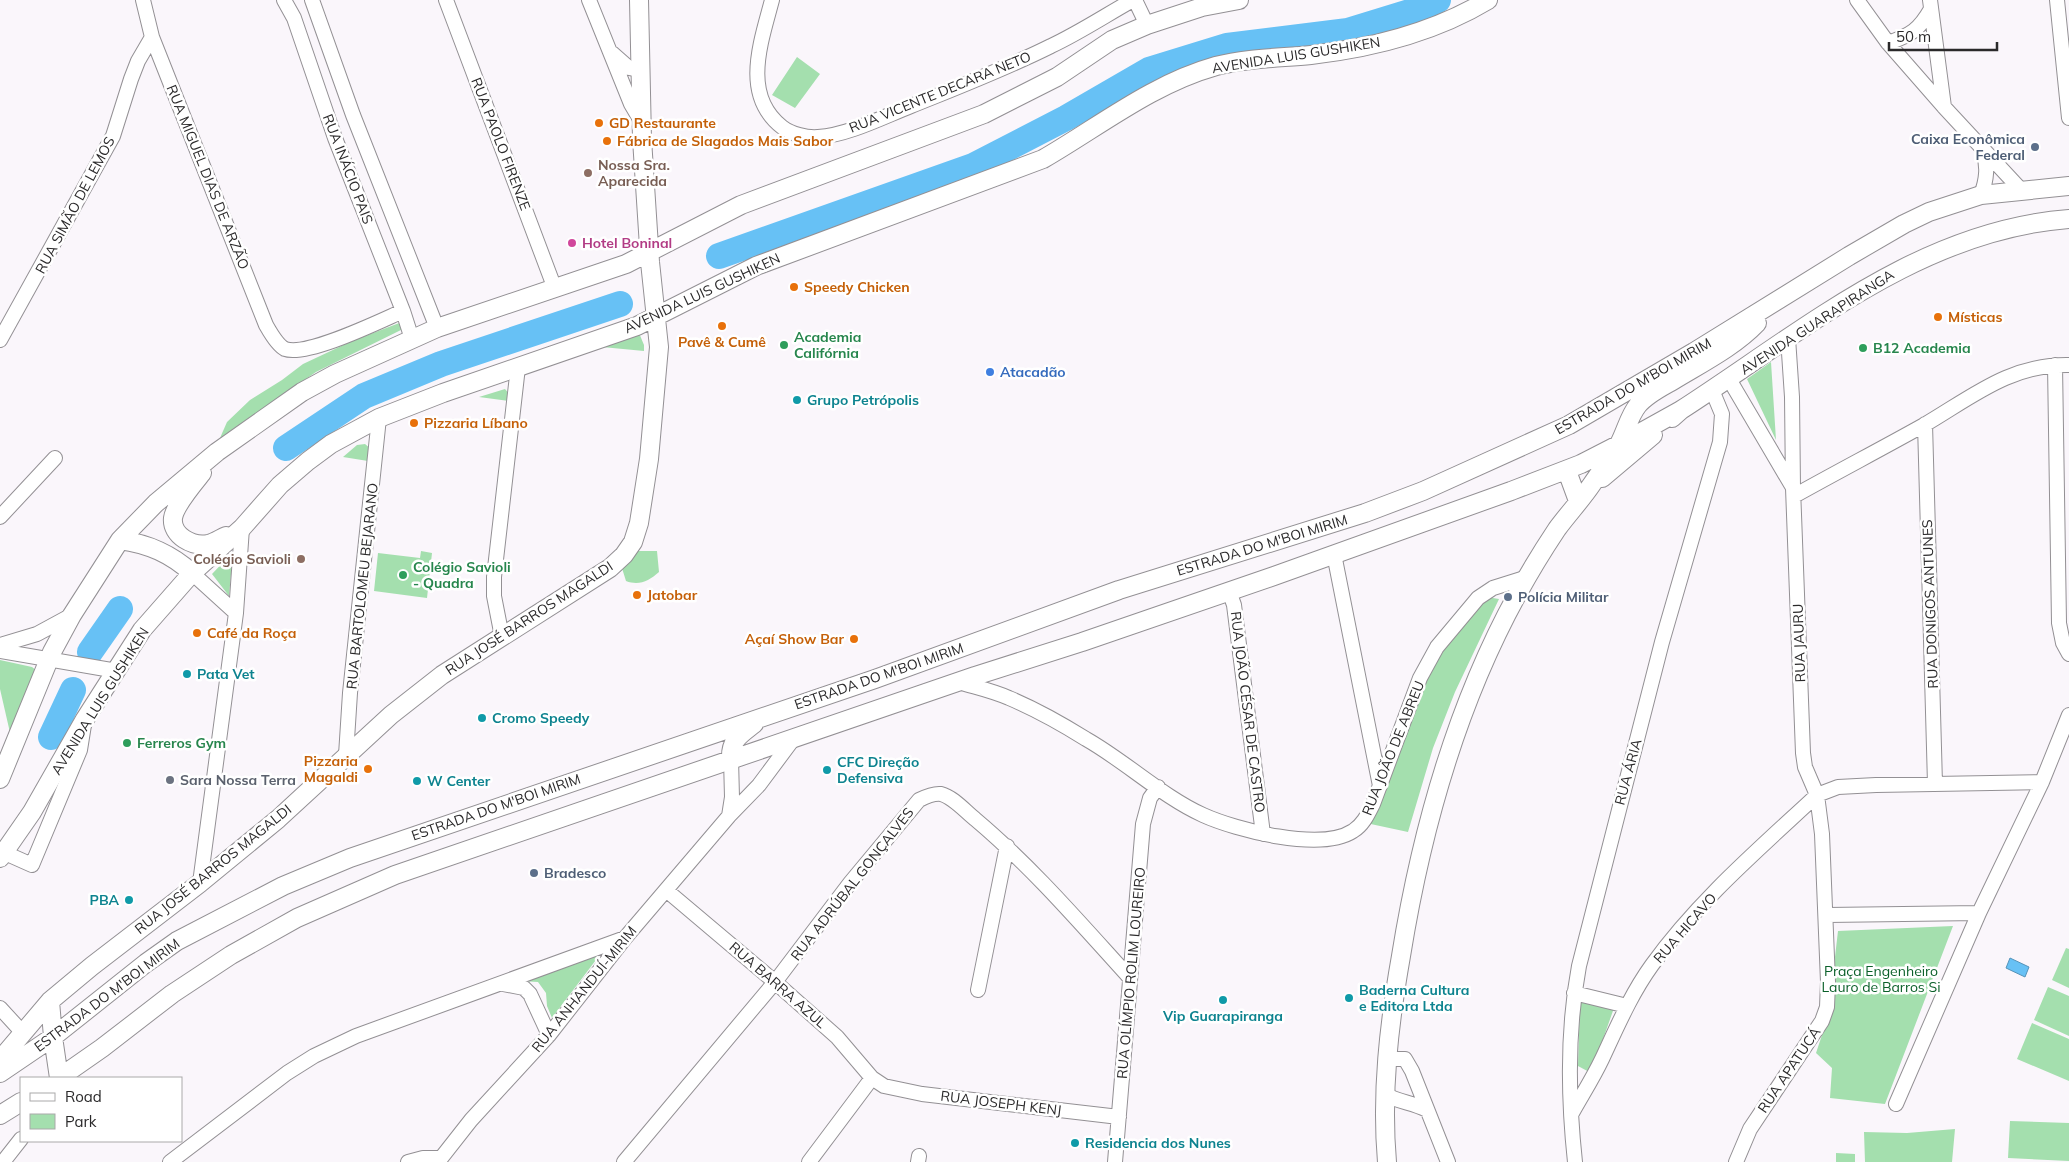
<svg xmlns="http://www.w3.org/2000/svg" width="2069" height="1162" font-family="Mulish,sans-serif">
<style>
.green{fill:#a4dfae}
.water{fill:#67c1f5;stroke:#5593b8}
.lines{fill:none;stroke-linecap:round;stroke-linejoin:round}
.river{stroke:#67c1f5;stroke-width:26}
.minor-casing{stroke:#939094;stroke-width:16}
.major-casing{stroke:#939094;stroke-width:20}
.minor{stroke:#fff;stroke-width:14}
.major{stroke:#fff;stroke-width:18}
.food-dot{fill:#e8710a;stroke:#fff;stroke-width:2}
.service-dot{fill:#5c6f8a;stroke:#fff;stroke-width:2}
.education-dot{fill:#8d6e63;stroke:#fff;stroke-width:2}
.hotel-dot{fill:#d1479c;stroke:#fff;stroke-width:2}
.leisure-dot{fill:#2e9e5b;stroke:#fff;stroke-width:2}
.shop-dot{fill:#3f7fe0;stroke:#fff;stroke-width:2}
.culture-dot{fill:#0f9aa8;stroke:#fff;stroke-width:2}
.worship-dot{fill:#6b7280;stroke:#fff;stroke-width:2}
.labels{text-anchor:middle;stroke-width:5;stroke-linejoin:round;paint-order:stroke}
.street-label{font-size:14px;fill:#2a292a;stroke:#fff}
.food-label{font-size:14px;font-weight:bold;fill:#c56008;stroke:#fff;text-anchor:start}
.service-label{font-size:14px;font-weight:bold;fill:#4e5e75;stroke:#fff;text-anchor:start}
.education-label{font-size:14px;font-weight:bold;fill:#785e54;stroke:#fff;text-anchor:start}
.hotel-label{font-size:14px;font-weight:bold;fill:#b23c85;stroke:#fff;text-anchor:start}
.leisure-label{font-size:14px;font-weight:bold;fill:#27864d;stroke:#fff;text-anchor:start}
.shop-label{font-size:14px;font-weight:bold;fill:#366cbe;stroke:#fff;text-anchor:start}
.culture-label{font-size:14px;font-weight:bold;fill:#0d838f;stroke:#fff;text-anchor:start}
.worship-label{font-size:14px;font-weight:bold;fill:#5b616d;stroke:#fff;text-anchor:start}
.park-label{font-size:14px;fill:#0b602a;stroke:#fff}
</style>
<rect width="100%" height="100%" fill="#faf6fb"/>
<path class="green" d="M797 57 820 74 795 108 772 95Z
M402 322 403 329 316 372 220 438 227 422 250 400 282 380 303 364 352 341Z
M639 333 644 345V351L602 347Z
M1771 362 1776 440 1747 379Z
M505 389 510 395 509 401 479 397Z
M365 444 371 449 368 461 343 457 357 445Z
M421 551 432 553 427 598 374 591 378 553 420 558Z
M637 551H657L659 572C649 581 639 586 626 581L621 565Z
M233 552 229 596 212 574Z
M1487 597 1499 599 1455 692 1433 748 1408 832 1366 823 1382 800 1421 691 1449 636Z
M0 660 32 667 37 671 11 737 0 689Z
M1953 926 1885 1104 1830 1098 1832 1068 1816 1053 1828 1017 1838 931Z
M2066 948 2069 949V988L2052 980Z
M602 952 552 1018 547 1006 546 993 538 982 520 981Z
M2048 987 2069 996V1036L2034 1020Z
M1580 1002 1614 1008 1591 1073 1578 1066Z
M2032 1023 2069 1039V1081L2017 1059Z
M2010 1121 2069 1123V1161L2008 1158Z
M1955 1129 1952 1162H1865L1864 1132 1907 1133Z
M1836 1153 1855 1154V1162H1836Z"/>
<path class="water" d="M2010 958 2029 967 2025 977 2006 968Z"/>
<g class="lines">
<path class="river" d="M719 256 973 166 1066 118 1149 70 1227 46 1348 31 1429 6 1438 0
M286 448 364 396 441 364 620 304
M90 652 120 609
M51 737 73 690"/>
<g class="minor-casing">
<path id="minor" d="M143 0 152 37 266 325C270 332 277 345 285 349 307 357 380 321 403 311
M284 0 294 18 335 138 403 311 412 339
M312 0 353 115 437 328
M446 0 555 289
M589 0 631 104 641 121
M772 0C761 42 741 95 782 127 791 134 807 138 818 137 848 135 883 117 911 106 958 87 1005 69 1051 46 1079 33 1106 15 1133 0
M1135 0 1147 25
M1857 0 1888 43 1944 107 2022 191
M1930 0 1944 107
M2057 0 2069 118
M1888 43C1911 35 1919 30 1931 9
M612 53 629 68 639 70
M1981 195C1987 179 1988 166 1983 150
M0 340 113 136 131 79 138 61 152 37
M2055 365 2059 623 2063 643 2069 654
M1729 379 1792 486
M1925 424 1935 784
M1794 496C1837 472 1881 449 1924 425 1972 397 2010 364 2069 365
M0 517 55 458
M1334 554 1380 786
M192 573 236 613
M1229 591 1234 605 1263 834
M502 637 494 596V577L518 367
M0 645 37 634 72 615
M0 651 117 671
M959 682C975 687 994 691 1009 698 1035 709 1062 724 1086 739 1125 761 1163 797 1203 815 1236 830 1321 852 1353 831 1363 825 1368 814 1373 804L1420 678 1437 647 1478 598 1493 588 1528 577
M346 755 350 693 379 418
M729 816 732 797 731 759
M5 853 32 865 80 750 84 725
M200 883 236 613 242 528
M666 890 775 982 837 1037 872 1078 884 1086 922 1094 1119 1117
M1827 915 1979 913
M503 984 524 988 530 994 549 1035
M978 990 1007 846
M1574 993 1627 1006
M0 1008 23 1033
M1387 1059H1405L1412 1071 1448 1162
M1386 1095C1399 1102 1414 1103 1427 1110
M1896 1104 1979 913 2042 782 2069 715
M1572 1113C1582 1095 1593 1078 1602 1059 1617 1027 1631 994 1652 965 1698 901 1759 849 1817 795L1838 787 1876 785 2042 782
M3 1162 21 1139
M170 1162 287 1073 314 1056 356 1036 625 938
M408 1162 423 1158H440
M438 1162 471 1120 549 1035 625 938 729 816 759 785 794 738
M624 1162 775 982 850 883 919 800C925 797 933 793 941 794 953 797 965 811 975 819 1032 867 1080 923 1130 978
M809 1162 872 1078
M918 1162 919 1156
M1115 1162 1143 824 1150 798 1158 787
M1575 1162C1568 1097 1567 1030 1579 966L1662 642 1720 442 1722 414 1712 390
M1736 1162 1750 1129 1822 1021 1827 1007 1828 982 1822 834 1817 795 1805 767 1803 753 1793 488 1792 397 1788 338"/>
</g>
<g class="major-casing">
<path id="major" d="M1672 418 1681 410C1802 332 1920 230 2069 219
M1567 471 1578 501
M202 473C194 483 175 505 173 518 171 536 193 547 208 544 214 543 221 538 226 536
M1602 478 1653 435
M120 540C149 544 171 554 192 573
M731 759C730 740 740 735 754 724
M0 779 52 652 72 615 120 540 156 503 217 452 302 392 335 374 437 328 626 264 741 205 984 114 1057 77 1112 40 1147 25 1202 7 1239 0
M0 858 32 812 85 719 142 630 192 573 242 528 280 485 308 461 331 444 379 418 443 393 637 326 756 266 1043 159C1100 126 1152 84 1216 66 1247 58 1280 58 1311 55 1372 48 1435 32 1488 0
M50 1001 53 1037 59 1078
M0 1060 50 1001 92 966 200 883 278 819 391 715 442 675 610 568 624 555 633 542 639 523 649 459 659 347 650 262 642 139 639 0
M0 1073 53 1037 146 963 177 941 283 886 350 858 875 679 1119 590 1365 513 1423 491 1569 425 1694 352 1849 256 1904 224 1929 212 1981 195 2069 186
M59 1078 102 1048 172 994 231 955 297 918 395 875 975 676 1082 642 1274 576 1511 491 1581 464 1618 445 1681 410
M0 1115 21 1102
M1387 1162C1381 1093 1389 1024 1401 956 1421 832 1456 706 1517 595 1529 573 1543 550 1557 529 1568 514 1582 499 1592 484 1601 471 1611 457 1619 444 1626 431 1629 416 1638 405 1647 394 1662 387 1674 380 1702 363 1734 347 1757 323"/>
</g>
<use href="#minor" class="minor"/>
<use href="#major" class="major"/>
</g>
<g class="food-dot">
<circle cx="599" cy="123" r="5"/>
<circle cx="607" cy="141" r="5"/>
<circle cx="794" cy="287" r="5"/>
<circle cx="1938" cy="317" r="5"/>
<circle cx="722" cy="326" r="5"/>
<circle cx="414" cy="423" r="5"/>
<circle cx="637" cy="595" r="5"/>
<circle cx="197" cy="633" r="5"/>
<circle cx="854" cy="639" r="5"/>
<circle cx="368" cy="769" r="5"/>
</g>
<g class="service-dot">
<circle cx="2035" cy="147" r="5"/>
<circle cx="1508" cy="597" r="5"/>
<circle cx="534" cy="873" r="5"/>
</g>
<g class="education-dot">
<circle cx="588" cy="173" r="5"/>
<circle cx="301" cy="559" r="5"/>
</g>
<circle class="hotel-dot" cx="572" cy="243" r="5"/>
<g class="leisure-dot">
<circle cx="784" cy="345" r="5"/>
<circle cx="1863" cy="348" r="5"/>
<circle cx="403" cy="575" r="5"/>
<circle cx="127" cy="743" r="5"/>
</g>
<circle class="shop-dot" cx="990" cy="372" r="5"/>
<g class="culture-dot">
<circle cx="797" cy="400" r="5"/>
<circle cx="187" cy="674" r="5"/>
<circle cx="482" cy="718" r="5"/>
<circle cx="827" cy="770" r="5"/>
<circle cx="417" cy="781" r="5"/>
<circle cx="129" cy="900" r="5"/>
<circle cx="1349" cy="998" r="5"/>
<circle cx="1223" cy="1000" r="5"/>
<circle cx="1075" cy="1143" r="5"/>
</g>
<circle class="worship-dot" cx="170" cy="780" r="5"/>
<g class="labels">
<g class="street-label">
<text transform="translate(1296 55) rotate(-9)" y="5">AVENIDA LUIS GUSHIKEN</text>
<text transform="translate(940 92) rotate(-22)" y="5">RUA VICENTE DECARA NETO</text>
<text transform="translate(501 144) rotate(69)" y="5">RUA PAOLO FIRENZE</text>
<text transform="translate(348 169) rotate(69)" y="5">RUA INÁCIO PAIS</text>
<text transform="translate(208 177) rotate(68)" y="5">RUA MIGUEL DIAS DE ARZÃO</text>
<text transform="translate(75 205) rotate(-62)" y="5">RUA SIMÃO DE LEMOS</text>
<text transform="translate(702 293) rotate(-25)" y="5">AVENIDA LUIS GUSHIKEN</text>
<text transform="translate(1817 322) rotate(-33)" y="5">AVENIDA GUARAPIRANGA</text>
<text transform="translate(1633 386) rotate(-30)" y="5">ESTRADA DO M'BOI MIRIM</text>
<text transform="translate(1262 545) rotate(-17)" y="5">ESTRADA DO M'BOI MIRIM</text>
<text transform="translate(362 586) rotate(-84)" y="5">RUA BARTOLOMEU BEJARANO</text>
<text transform="translate(1930 604) rotate(-92)" y="5">RUA DONIGOS ANTUNES</text>
<text transform="translate(529 618) rotate(-33)" y="5">RUA JOSÉ BARROS MAGALDI</text>
<text transform="translate(1799 643) rotate(-92)" y="5">RUA JAURU</text>
<text transform="translate(879 676) rotate(-19)" y="5">ESTRADA DO M'BOI MIRIM</text>
<text transform="translate(100 701) rotate(-58)" y="5">AVENIDA LUIS GUSHIKEN</text>
<text transform="translate(1248 712) rotate(83)" y="5">RUA JOÃO CÉSAR DE CASTRO</text>
<text transform="translate(1393 748) rotate(-68)" y="5">RUA JOÃO DE ABREU</text>
<text transform="translate(1628 772) rotate(-75)" y="5">RUA ÁRIA</text>
<text transform="translate(496 807) rotate(-19)" y="5">ESTRADA DO M'BOI MIRIM</text>
<text transform="translate(213 869) rotate(-39)" y="5">RUA JOSÉ BARROS MAGALDI</text>
<text transform="translate(852 884) rotate(-52)" y="5">RUA ADRÚBAL GONÇALVES</text>
<text transform="translate(1685 928) rotate(-49)" y="5">RUA HICAVO</text>
<text transform="translate(1131 973) rotate(-85)" y="5">RUA OLÍMPIO ROLIM LOUREIRO</text>
<text transform="translate(778 985) rotate(41)" y="5">RUA BARRA AZUL</text>
<text transform="translate(584 989) rotate(-51)" y="5">RUA ANHANDUÍ-MIRIM</text>
<text transform="translate(107 995) rotate(-37)" y="5">ESTRADA DO M'BOI MIRIM</text>
<text transform="translate(1789 1070) rotate(-56)" y="5">RUA APATUCÁ</text>
<text transform="translate(1001 1103) rotate(7)" y="5">RUA JOSEPH KENJ</text>
</g>
<g class="food-label">
<text x="609" y="128">GD Restaurante</text>
<text x="617" y="146">Fábrica de Slagados Mais Sabor</text>
<text x="804" y="292">Speedy Chicken</text>
<text x="1948" y="322">Místicas</text>
<text x="722" y="347" text-anchor="middle">Pavê &amp; Cumê</text>
<text x="424" y="428">Pizzaria Líbano</text>
<text x="647" y="600">Jatobar</text>
<text x="207" y="638">Café da Roça</text>
<text x="844" y="644" text-anchor="end">Açaí Show Bar</text>
<text x="358" y="766" text-anchor="end">Pizzaria<tspan x="358" dy="16">Magaldi</tspan></text>
</g>
<g class="service-label">
<text x="2025" y="144" text-anchor="end">Caixa Econômica<tspan x="2025" dy="16">Federal</tspan></text>
<text x="1518" y="602">Polícia Militar</text>
<text x="544" y="878">Bradesco</text>
</g>
<g class="education-label">
<text x="598" y="170">Nossa Sra.<tspan x="598" dy="16">Aparecida</tspan></text>
<text x="291" y="564" text-anchor="end">Colégio Savioli</text>
</g>
<g class="hotel-label">
<text x="582" y="248">Hotel Boninal</text>
</g>
<g class="leisure-label">
<text x="794" y="342">Academia<tspan x="794" dy="16">Califórnia</tspan></text>
<text x="1873" y="353">B12 Academia</text>
<text x="413" y="572">Colégio Savioli<tspan x="413" dy="16">- Quadra</tspan></text>
<text x="137" y="748">Ferreros Gym</text>
</g>
<g class="shop-label">
<text x="1000" y="377">Atacadão</text>
</g>
<g class="culture-label">
<text x="807" y="405">Grupo Petrópolis</text>
<text x="197" y="679">Pata Vet</text>
<text x="492" y="723">Cromo Speedy</text>
<text x="837" y="767">CFC Direção<tspan x="837" dy="16">Defensiva</tspan></text>
<text x="427" y="786">W Center</text>
<text x="119" y="905" text-anchor="end">PBA</text>
<text x="1359" y="995">Baderna Cultura<tspan x="1359" dy="16">e Editora Ltda</tspan></text>
<text x="1223" y="1021" text-anchor="middle">Vip Guarapiranga</text>
<text x="1085" y="1148">Residencia dos Nunes</text>
</g>
<g class="worship-label">
<text x="180" y="785">Sara Nossa Terra</text>
</g>
<g class="park-label">
<text x="1881" y="976">Praça Engenheiro<tspan x="1881" dy="16">Lauro de Barros Si</tspan></text>
</g>
</g>
<rect x="20" y="1077" width="162" height="65" fill="#ffffff" stroke="#aaa9aa"/>
<rect x="30" y="1093" width="25" height="8" fill="#ffffff" stroke="#aaa9aa"/>
<text x="65" y="1102" font-size="15" fill="#2a292a">Road</text>
<rect x="30" y="1114" width="25" height="15" fill="#a4dfae" stroke="#aaa9aa"/>
<text x="65" y="1127" font-size="15" fill="#2a292a">Park</text>
<path d="M1889 42v8h108v-8" fill="none" stroke="#2a292a" stroke-width="2.5"/>
<text x="1896" y="42" font-size="15" fill="#2a292a" stroke="#ffffff" stroke-width="4" paint-order="stroke">50 m</text>
</svg>
